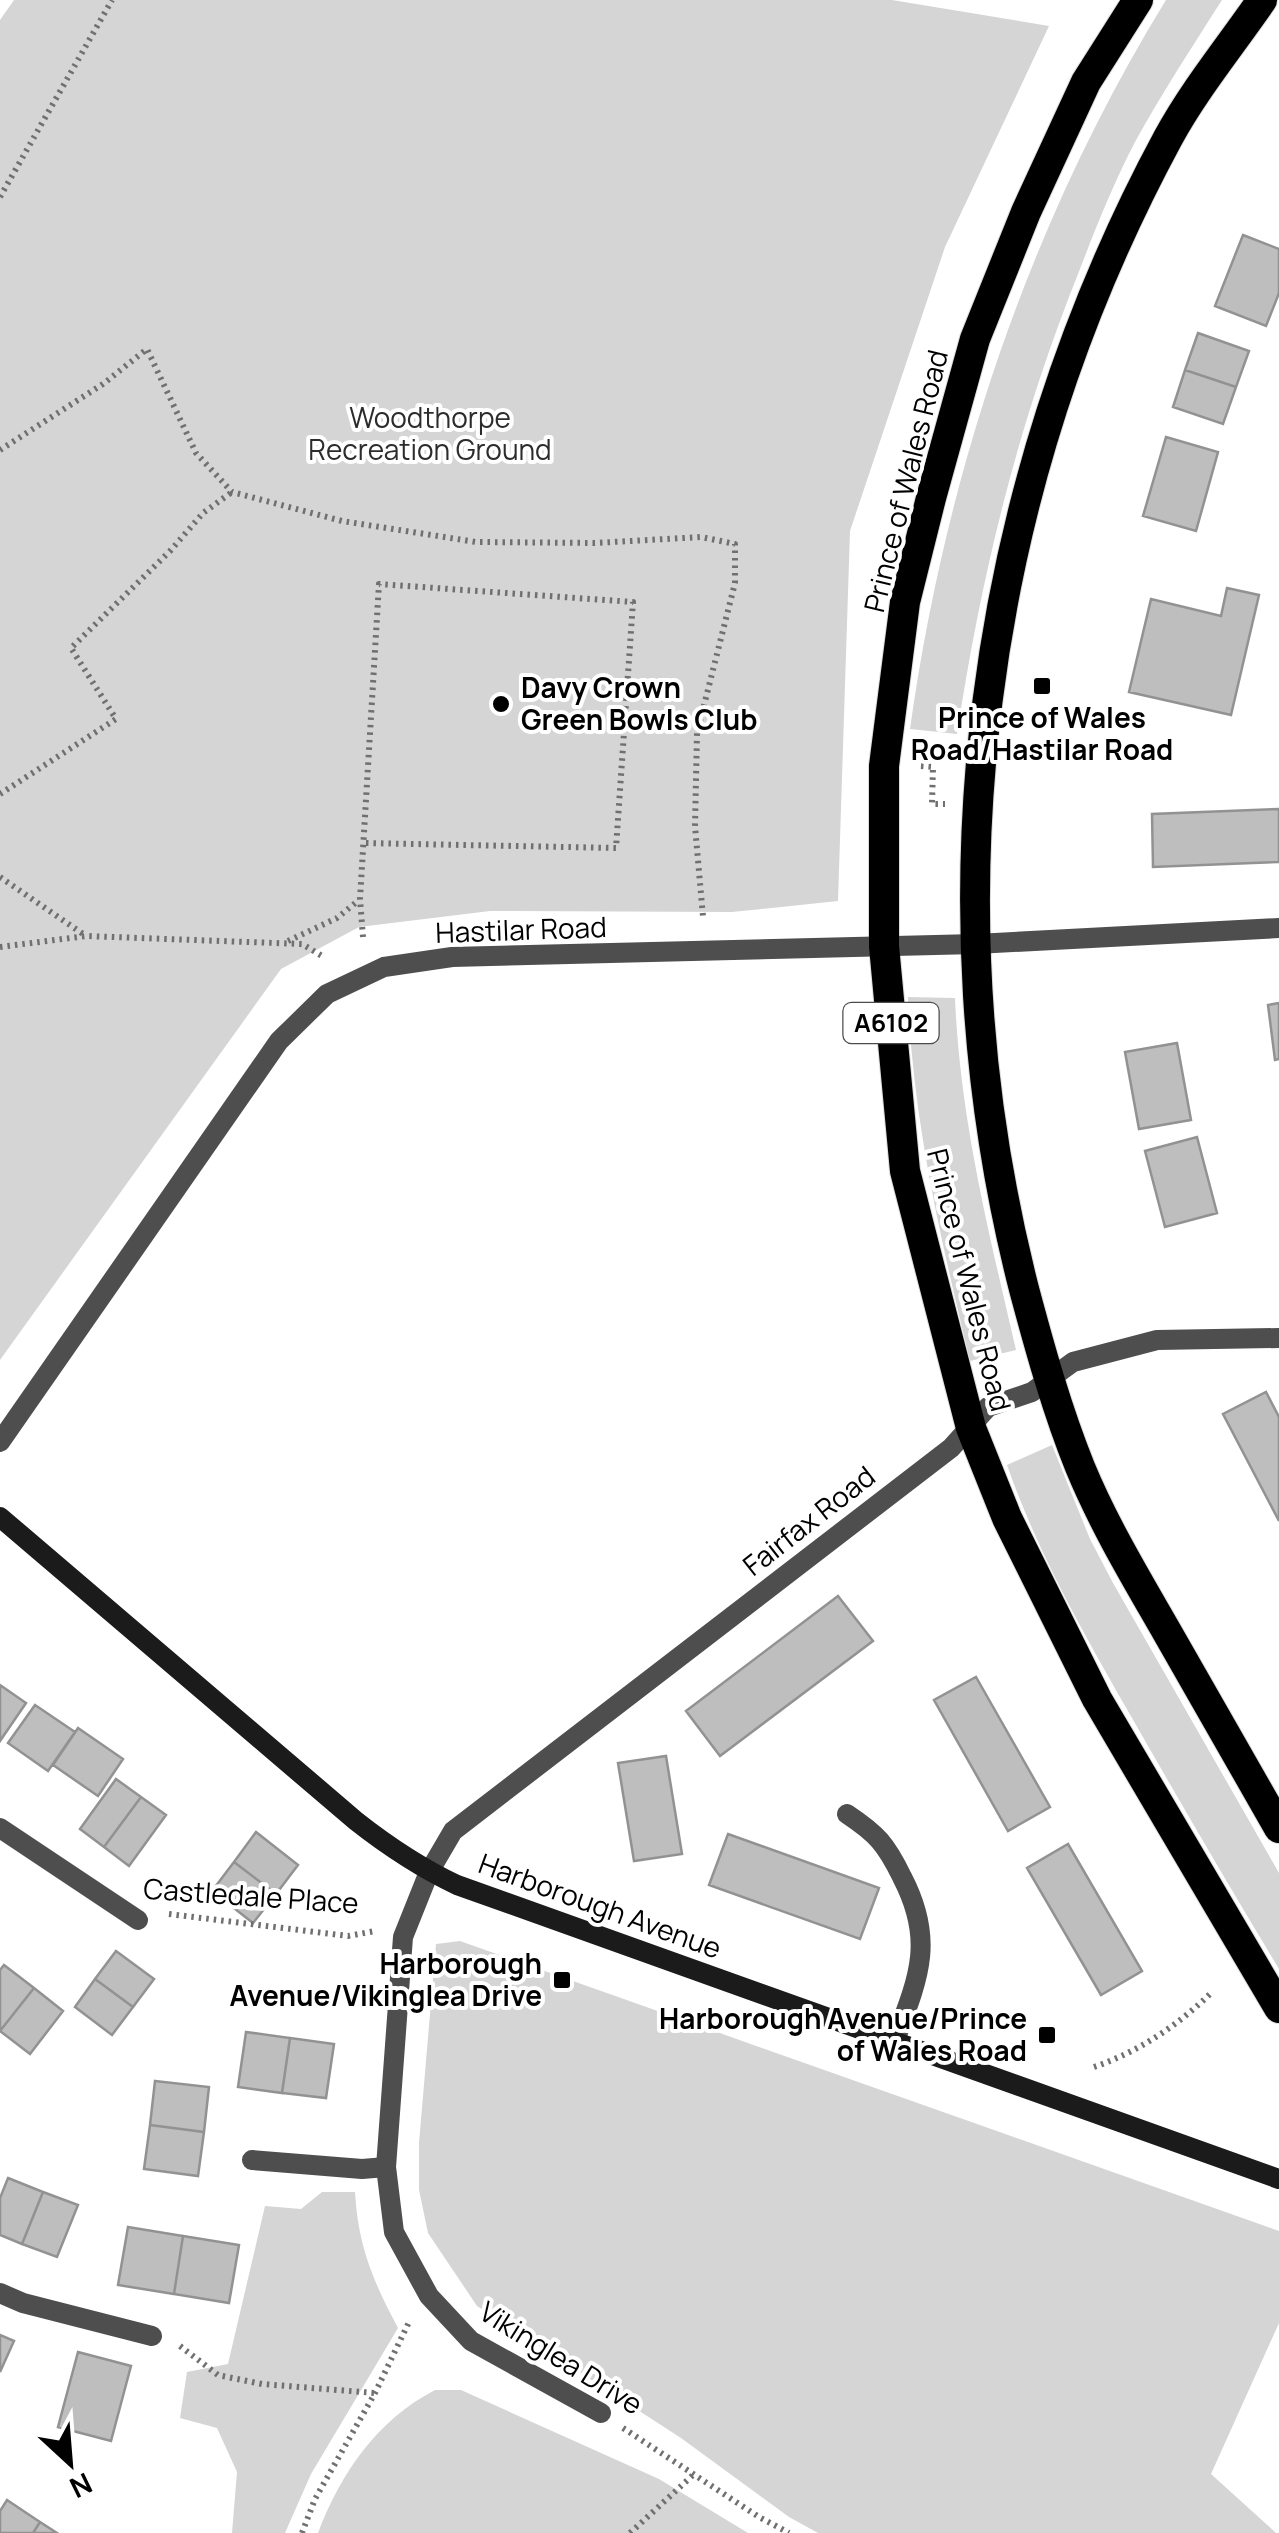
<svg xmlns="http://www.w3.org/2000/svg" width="1279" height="2533" font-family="Manrope,sans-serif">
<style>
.green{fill:#d5d5d5}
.building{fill:#bebebe;stroke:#929292;stroke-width:2.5}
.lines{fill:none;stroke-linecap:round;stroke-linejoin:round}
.highway-casing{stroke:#dbdbdb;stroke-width:32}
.path{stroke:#707070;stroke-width:6;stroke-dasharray:2.5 5;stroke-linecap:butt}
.lane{stroke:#4e4e4e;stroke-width:20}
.street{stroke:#4e4e4e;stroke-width:20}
.secondary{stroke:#1b1b1b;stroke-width:20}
.highway{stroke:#000;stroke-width:30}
.poi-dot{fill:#000;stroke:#fff;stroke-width:4}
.labels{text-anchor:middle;stroke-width:8;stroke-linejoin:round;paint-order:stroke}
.shield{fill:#fff;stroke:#4c4c4c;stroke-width:2.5}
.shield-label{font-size:25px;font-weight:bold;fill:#000}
.park-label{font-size:28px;fill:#2c2c2c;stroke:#fff}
.street-label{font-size:28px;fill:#000;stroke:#fff}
.poi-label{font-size:28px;font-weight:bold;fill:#000;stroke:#fff;text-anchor:end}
</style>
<rect width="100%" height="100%" fill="#fff"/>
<path class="green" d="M14 0H892L1049 26 945 247 850 531 838 901 732 912 490 911 359 927 281 969 0 1360V20Z
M1166 0H1222C1192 47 1162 93 1135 142 1113 184 1095 230 1078 274 1017 427 982 572 957 734L910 729C946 472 1030 221 1166 0Z
M908 997 955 998C960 1119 989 1233 1016 1350L970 1361C941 1240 913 1122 908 997Z
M1052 1445 1090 1539 1113 1583 1279 1873V1969C1229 1886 1180 1802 1132 1718 1085 1636 1038 1554 1007 1465Z
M460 1941 1279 2231V2323L1211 2474 1276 2533H818L789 2517 681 2438 477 2306 428 2233 419 2190V2143L436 1944Z
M322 2192H355C358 2246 373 2281 398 2328L311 2474 285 2533H232L237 2472 217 2428 180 2418 187 2372 228 2364 265 2206 301 2209Z
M435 2390H461L659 2479 748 2533H318C341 2473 377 2420 435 2390Z"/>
<path class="building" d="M1243 235 1279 249V293L1266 326 1215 306Z
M1198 333 1249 351 1236 387 1185 370Z
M1185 370 1236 387 1223 424 1173 407Z
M1166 437 1218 452 1196 531 1143 516Z
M1227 588 1259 595 1231 715 1129 692 1151 599 1221 616Z
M1279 809V862L1153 867 1152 814Z
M1279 1003V1059L1275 1060 1268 1005Z
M1177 1043 1191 1120 1139 1129 1125 1052Z
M1197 1137 1217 1213 1165 1227 1145 1151Z
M1266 1392 1279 1417V1521L1223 1414Z
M838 1596 873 1641 720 1756 686 1711Z
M976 1677 1050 1807 1008 1831 934 1700Z
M0 1685 26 1703 0 1741Z
M35 1705 75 1732 48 1771 8 1743Z
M78 1728 123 1759 98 1796 53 1765Z
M666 1756 682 1854 634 1861 618 1763Z
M116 1779 141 1797 104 1847 80 1829Z
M141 1797 166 1815 129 1866 104 1847Z
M256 1832 298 1865 276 1894 234 1862Z
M728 1834 879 1888 860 1939 709 1885Z
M1068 1844 1142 1971 1101 1995 1027 1868Z
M234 1862 276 1894 253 1923 212 1891Z
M116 1951 154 1979 133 2007 95 1979Z
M4 1965 34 1988 0 2031V1970Z
M95 1979 133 2007 112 2035 75 2007Z
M34 1988 63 2011 30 2054 0 2031Z
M246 2032 290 2038 282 2093 238 2087Z
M290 2038 334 2044 326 2098 282 2093Z
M155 2081 209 2087 204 2132 150 2125Z
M150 2125 204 2132 198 2176 144 2169Z
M8 2178 43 2192 22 2244 0 2235V2198Z
M43 2192 78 2205 57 2257 22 2244Z
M128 2227 183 2236 174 2294 118 2285Z
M183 2236 239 2245 229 2303 174 2294Z
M0 2335 14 2341 0 2372Z
M78 2352 131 2366 111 2441 58 2427Z
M7 2500 40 2522 33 2533H0V2511Z
M40 2522 57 2533H33Z"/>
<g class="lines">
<g class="highway-casing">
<path id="highway" d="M1138 0 1086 82 1026 212 975 339 931 498 905 602 884 766V946L905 1171 971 1428 1007 1518 1097 1699 1279 2008
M1262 0C1231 45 1194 90 1168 138 978 490 925 902 1024 1289 1040 1349 1057 1410 1080 1467 1104 1525 1136 1578 1167 1632 1204 1697 1242 1763 1279 1828"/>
</g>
<path class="path" d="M0 197 112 0
M0 450 103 384 147 349 196 453 232 492 342 521 476 542 595 543 701 537 735 544V583L697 733 695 826 703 917
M921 766 933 767 932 804H945
M0 794 116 719 71 648 171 550 203 513 232 492
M0 877 86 936
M363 937 360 899 379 584 633 602 616 848 363 843
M288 941 337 918 359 900
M0 947 86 936 302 944 322 956
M169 1914 348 1936 375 1931
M1094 2067C1138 2052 1177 2026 1210 1994
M180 2346 218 2375 262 2384 375 2393
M623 2428 759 2517 789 2533
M302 2533 315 2499 375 2393 410 2320
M630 2533 693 2475"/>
<path class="lane" d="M252 2160 362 2169 386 2167"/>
<path class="street" d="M0 1442 279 1041 327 994 384 967 452 957 976 944 1279 928
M847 1814C877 1834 886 1844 902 1877 935 1940 919 1977 895 2040
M0 1828 138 1920
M0 2293 23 2303 152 2336
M601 2413 471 2341 429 2296 394 2232 386 2167 403 1937 429 1872 453 1831 951 1448 988 1407 1032 1392 1073 1362 1157 1340 1279 1338"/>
<path class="secondary" d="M0 1517 356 1821C389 1847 419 1867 457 1885L1279 2179"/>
<use href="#highway" class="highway"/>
</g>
<g class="poi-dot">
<rect x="1032" y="676" width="20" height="20" rx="5"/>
<circle cx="501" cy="704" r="10"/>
<rect x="552" y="1970" width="20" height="20" rx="5"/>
<rect x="1037" y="2025" width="20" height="20" rx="5"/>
</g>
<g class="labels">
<rect class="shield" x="843.5" y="1003" width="95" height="40" rx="8"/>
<g class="shield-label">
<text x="891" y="1032">A6102</text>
</g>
<g class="park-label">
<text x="430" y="428">Woodthorpe<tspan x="430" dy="32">Recreation Ground</tspan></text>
</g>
<g class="street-label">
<text transform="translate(906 481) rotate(-76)" y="10">Prince of Wales Road</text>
<text transform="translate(521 930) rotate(-2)" y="10">Hastilar Road</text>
<text transform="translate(969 1280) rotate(76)" y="10">Prince of Wales Road</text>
<text transform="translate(809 1521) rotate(-38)" y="10">Fairfax Road</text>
<text transform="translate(251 1896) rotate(4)" y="10">Castledale Place</text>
<text transform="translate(600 1906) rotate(20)" y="10">Harborough Avenue</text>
<text transform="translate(561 2358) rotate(32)" y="10">Vikinglea Drive</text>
</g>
<g class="poi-label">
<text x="521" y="698" text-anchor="start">Davy Crown<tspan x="521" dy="32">Green Bowls Club</tspan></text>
<text x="1042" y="728" text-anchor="middle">Prince of Wales<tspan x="1042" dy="32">Road/Hastilar Road</tspan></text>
<text x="542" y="1974">Harborough<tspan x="542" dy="32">Avenue/Vikinglea Drive</tspan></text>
<text x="1027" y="2029">Harborough Avenue/Prince<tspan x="1027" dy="32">of Wales Road</tspan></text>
</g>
</g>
<g transform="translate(70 2463) rotate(154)" stroke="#ffffff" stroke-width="8" paint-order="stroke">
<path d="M0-8L18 38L0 25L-18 38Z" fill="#000000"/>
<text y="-15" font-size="28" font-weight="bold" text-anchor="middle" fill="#000000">N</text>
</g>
</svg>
